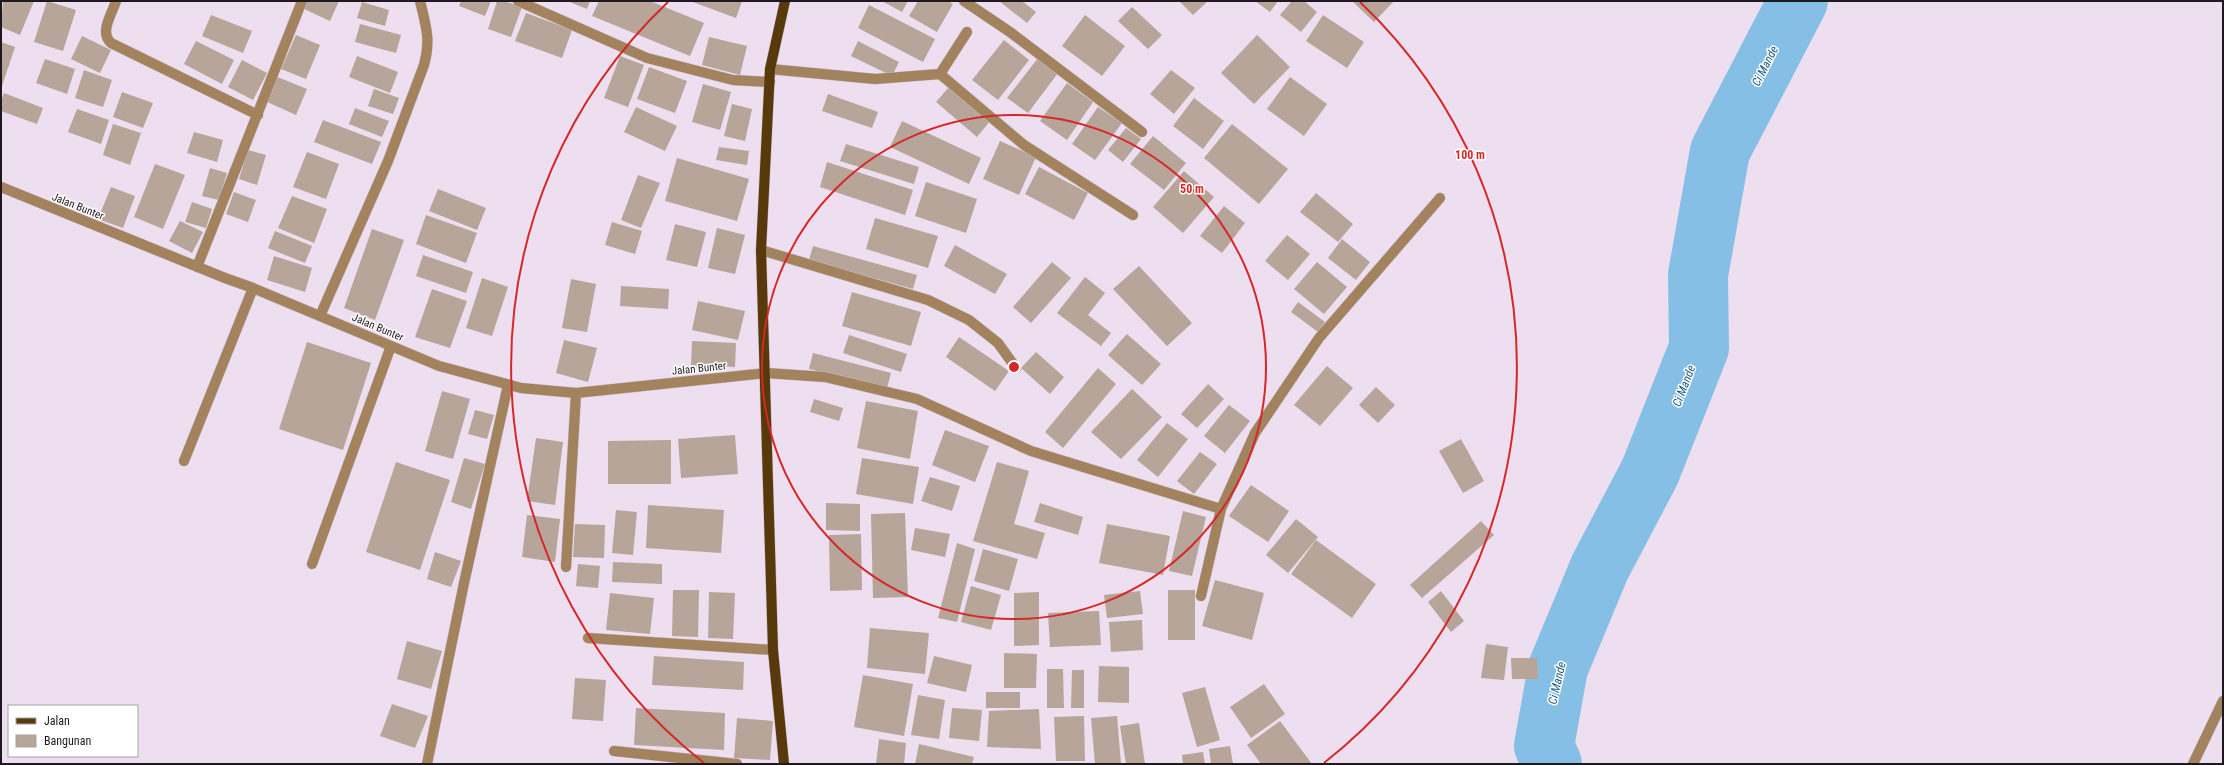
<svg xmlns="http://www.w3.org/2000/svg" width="2224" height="765" font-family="'Roboto Condensed',sans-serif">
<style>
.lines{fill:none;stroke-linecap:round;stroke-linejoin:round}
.river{stroke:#86bfe6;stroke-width:60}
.building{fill:#b6a598}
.minor-casing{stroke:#c8bbca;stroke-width:11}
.major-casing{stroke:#c8bbca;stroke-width:11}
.minor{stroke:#a2835e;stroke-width:10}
.major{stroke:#58390c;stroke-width:10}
.ring{fill:none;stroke:#d62828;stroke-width:2}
.labels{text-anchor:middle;stroke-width:3;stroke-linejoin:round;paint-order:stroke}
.street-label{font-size:11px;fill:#1e191f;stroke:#fff}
.water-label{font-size:12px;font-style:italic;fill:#185980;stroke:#fff}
.centre{fill:#d62828;stroke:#fff;stroke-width:2}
.ring-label{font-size:12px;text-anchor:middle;font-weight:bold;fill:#d62828;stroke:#fff;stroke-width:3;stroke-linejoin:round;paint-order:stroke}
</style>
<rect width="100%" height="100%" fill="#eddff0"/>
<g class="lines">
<path class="river" d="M1552 764 1544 746 1558 668 1600 567 1650 472 1699 348 1698 275 1720 151 1798 1"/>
</g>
<path class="building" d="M3 1H34L20 35 1 27Z
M47 1 76 10 63 51 34 42Z
M307 1H339L330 21 304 9Z
M461 1H491L485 16 459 6Z
M497 1H504L522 7 511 37 488 29Z
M567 1H590L587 9Z
M599 1H650L704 23 690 56 592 16Z
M690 1H742L736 18Z
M882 1H908L902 12Z
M918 1H948L953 4 937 32 909 16Z
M999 1H1022L1036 12 1027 23Z
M1179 1H1208L1193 15Z
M1255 1H1278L1270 12Z
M1292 1H1304L1317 12 1301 32 1280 15Z
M1352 1H1394L1374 22Z
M362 2 389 10 385 26 357 18Z
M869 5 935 39 923 62 858 28Z
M1132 7 1162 35 1148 49 1118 21Z
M526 13 572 30 562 58 515 41Z
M211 15 252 31 243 53 202 36Z
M1085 15 1125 46 1102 76 1062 46Z
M1323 15 1364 42 1347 68 1306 41Z
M360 24 401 35 396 53 355 42Z
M296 35 320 45 306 79 281 69Z
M1257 35 1290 67 1254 104 1221 73Z
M82 36 111 50 100 73 71 59Z
M709 37 747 46 740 75 702 65Z
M1004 40 1029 60 998 100 972 80Z
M196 41 234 60 222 84 184 64Z
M858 41 899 62 892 76 851 56Z
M1 42 15 47 1 89Z
M357 56 398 72 390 93 349 77Z
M620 56 644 65 628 107 604 98Z
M1038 58 1058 73 1028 113 1007 98Z
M45 59 75 69 67 94 36 83Z
M242 60 267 73 253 100 228 87Z
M649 67 687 81 675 113 637 99Z
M84 70 112 80 103 107 75 98Z
M1171 70 1195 88 1174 114 1150 94Z
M275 76 307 89 296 115 265 101Z
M1290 77 1327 104 1304 136 1267 109Z
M1067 83 1093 102 1067 140 1040 121Z
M703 84 731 92 720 130 692 122Z
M949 87 990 121 977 137 936 102Z
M374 89 399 98 393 114 368 106Z
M122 92 153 103 143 128 113 117Z
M4 93 43 108 37 124 1 111V101Z
M828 94 878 112 872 128 822 111Z
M1194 98 1224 121 1203 149 1173 126Z
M732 104 752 109 745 141 724 136Z
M636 107 677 126 665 151 624 132Z
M1098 107 1122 123 1095 160 1072 144Z
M355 108 389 121 382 137 349 124Z
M77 109 109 120 101 144 68 132Z
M323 120 381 142 372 164 314 142Z
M902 121 981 158 969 184 890 147Z
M113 124 141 133 130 165 103 155Z
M1232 124 1288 169 1259 204 1204 158Z
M1126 128 1141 139 1123 162 1108 150Z
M194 132 223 140 217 162 187 153Z
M1153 136 1186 163 1164 190 1130 164Z
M1000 141 1036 157 1019 195 983 179Z
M846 144 919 167 914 184 840 161Z
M719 147 749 151 747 165 716 160Z
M248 150 266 155 257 185 239 179Z
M307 152 339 164 326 199 293 187Z
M677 158 749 179 737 221 665 201Z
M827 162 913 190 905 215 820 187Z
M155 164 185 175 163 229 134 217Z
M1039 167 1088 193 1074 220 1025 194Z
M210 168 227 173 219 200 202 196Z
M1184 171 1214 197 1183 233 1153 207Z
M638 175 660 183 641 228 621 220Z
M926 182 977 199 966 233 915 216Z
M111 187 135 196 123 228 98 219Z
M438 189 486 208 477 230 429 211Z
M234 192 256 200 248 222 226 214Z
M1316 193 1353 224 1338 242 1300 212Z
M292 196 327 209 314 243 278 228Z
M192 202 212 209 206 228 185 222Z
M1224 206 1245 223 1222 253 1200 236Z
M426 215 477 233 466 263 416 244Z
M875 218 938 236 928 268 866 249Z
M180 221 203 232 192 253 169 241Z
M612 222 642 231 635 254 605 245Z
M675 224 706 232 697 267 666 260Z
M717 228 745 235 735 274 708 268Z
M372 229 404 240 375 320 344 308Z
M275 231 312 246 305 263 268 248Z
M1287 235 1310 254 1288 280 1265 261Z
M1342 239 1370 262 1356 280 1328 258Z
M955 245 1007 274 995 294 944 266Z
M813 246 917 275 913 289 809 260Z
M423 255 473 272 466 293 416 276Z
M274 256 312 268 305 292 267 280Z
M1052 262 1071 278 1031 323 1013 307Z
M1317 262 1347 287 1324 314 1294 289Z
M1139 266 1192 323 1167 346 1113 289Z
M1085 277 1105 293 1088 315 1111 333 1101 346 1057 313Z
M482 278 508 287 492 336 466 328Z
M571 279 596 284 587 332 562 328Z
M621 286 669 289 668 309 620 306Z
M432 289 467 301 450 348 415 337Z
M852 292 921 312 911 346 842 326Z
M698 301 745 311 738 340 692 330Z
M1298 302 1325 322 1318 332 1291 312Z
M1127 334 1161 364 1142 385 1108 355Z
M849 335 907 354 901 372 843 353Z
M959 337 1009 371 995 391 946 357Z
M564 340 597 348 588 382 556 373Z
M692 341 736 343 735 367 691 365Z
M307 342 371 363 343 450 279 429Z
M1036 352 1064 377 1050 394 1021 368Z
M813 353 891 373 887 388 809 369Z
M1327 366 1353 388 1320 426 1294 405Z
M1098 368 1116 384 1063 448 1045 432Z
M1208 384 1224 399 1197 428 1181 414Z
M1376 387 1395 405 1378 423 1359 405Z
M1132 389 1162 417 1121 459 1091 432Z
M442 391 470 399 453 459 425 451Z
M814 399 843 408 839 421 810 412Z
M866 401 918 411 910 459 857 448Z
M1229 405 1250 421 1225 453 1204 436Z
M475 410 494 415 487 439 468 434Z
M1167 423 1188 439 1158 477 1137 460Z
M945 430 989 446 975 482 932 465Z
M735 435 738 474 681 478 678 439Z
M536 438 563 442 555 505 527 501Z
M1461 439 1484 481 1463 493 1439 451Z
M671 440V484H608V441Z
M1200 452 1217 464 1194 494 1177 481Z
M464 458 485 464 471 509 451 502Z
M862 458 919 467 913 504 856 494Z
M396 462 450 480 420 570 366 552Z
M997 462 1029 471 1014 524 1045 533 1037 559 973 541Z
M930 477 960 486 952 511 921 501Z
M1251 485 1289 511 1268 542 1229 516Z
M826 503 860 504V531L826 530Z
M1040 503 1083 517 1078 535 1034 522Z
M648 505 724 510 721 553 646 548Z
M616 510 637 512 633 555 612 553Z
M1183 511 1206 517 1192 576 1169 571Z
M905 513 908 597 873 598 871 514Z
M527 515 560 519 555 562 522 557Z
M1296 519 1318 537 1288 573 1266 555Z
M1481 521 1494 535 1422 598 1410 585Z
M575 524 605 525 604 558 573 557Z
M1107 524 1170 536 1163 575 1099 563Z
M915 528 950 534 945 557 911 550Z
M861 534 862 590 830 591 829 535Z
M1316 540 1376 584 1352 618 1291 574Z
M957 543 975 549 957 622 938 618Z
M983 549 1018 559 1009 591 974 581Z
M435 552 461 561 451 587 427 579Z
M613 562 662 564V584L612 582Z
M578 564 600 566 598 588 576 586Z
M1215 580 1264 593 1252 640 1202 626Z
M971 586 1001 595 991 630 961 622Z
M673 590H699L698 637 672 636Z
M1168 590H1195V640H1168Z
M1140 591 1143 614 1107 618 1104 595Z
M1441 591 1464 621 1451 632 1428 602Z
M709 592 735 593 733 639 708 638Z
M1039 592V645L1014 646V593Z
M610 593 654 598 650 634 606 630Z
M1099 611 1101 645 1050 647 1048 613Z
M1142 620 1143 650 1111 652 1109 622Z
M870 628 929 633 925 674 867 668Z
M407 641 442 651 431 689 397 679Z
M1486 644 1508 647 1504 680 1481 678Z
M1004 653 1037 654 1036 688H1004Z
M654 656 744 662 743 690 652 685Z
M934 656 972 665 966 692 927 683Z
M1511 658H1537L1538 679H1512Z
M1099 666 1129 667V703L1098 702Z
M1047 669H1063L1064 708H1047Z
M1072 670H1084V708H1071Z
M863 675 913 684 904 736 854 727Z
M575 678 606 680 603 721 572 719Z
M1264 684 1285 714 1251 738 1230 707Z
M1205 687 1220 740 1197 747 1182 693Z
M986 692H1020V708H986Z
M918 695 945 700 939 739 911 735Z
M392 704 428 716 415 748 380 736Z
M636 708 725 713 724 750 634 745Z
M952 708 982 710 979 741 949 738Z
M1039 709 1041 749 987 747 989 711Z
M1084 716 1085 761H1056L1054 717Z
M1117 716 1121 764H1095L1091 718Z
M737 718 773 721 770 760 734 758Z
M1280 721 1312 764H1261L1247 745Z
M1139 723 1145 764H1126L1120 726Z
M879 739 906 743 904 764H876Z
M919 744 974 757 972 764H915Z
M1230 746 1233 764H1211L1209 749Z
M1203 752 1205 764H1183L1182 755Z"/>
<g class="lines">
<g class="minor-casing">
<path id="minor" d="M116 1C112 14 99 32 111 43L258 115
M518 1 647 58 733 80 770 82
M964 1 1010 32 1142 132
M967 32 940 74 1024 145 1133 215
M770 69 875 79 940 74
M1 187 225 278 253 288 439 366 521 388 576 393 766 373 825 377 917 399 1031 451 1221 509
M761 250 928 300 969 320 998 343 1016 368
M197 267 302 1
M320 316 388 161 424 65C431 40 426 26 420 1
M184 461 253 288
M312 564 391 346
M566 567 576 393
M1201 596 1221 509 1255 433 1319 338 1440 198
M588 638 773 650
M614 751 737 764
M427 764 464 583 508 385
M2193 764 2223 701"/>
</g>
<g class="major-casing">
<path id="major" d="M784 764 773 650 761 250 770 69 785 1"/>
</g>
<use href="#minor" class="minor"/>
<use href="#major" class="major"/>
</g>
<g class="ring">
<circle cx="1014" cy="367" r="252"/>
<path d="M704 763A503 503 0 0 1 668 2M1360 2A503 503 0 0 1 1324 763"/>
</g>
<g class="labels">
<g class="street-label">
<text transform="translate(78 206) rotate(22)" y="4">Jalan Bunter</text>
<text transform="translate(378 327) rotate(23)" y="4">Jalan Bunter</text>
<text transform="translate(699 368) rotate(-6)" y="4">Jalan Bunter</text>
</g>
<g class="water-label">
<text transform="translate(1765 66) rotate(-63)" y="4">Ci Mande</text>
<text transform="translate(1684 386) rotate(-69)" y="4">Ci Mande</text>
<text transform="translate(1557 683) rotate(-77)" y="4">Ci Mande</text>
</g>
</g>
<circle cx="1014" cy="367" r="6" class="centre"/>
<g class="ring-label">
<text x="1470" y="159">100 m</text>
<text x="1192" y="193">50 m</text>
</g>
<rect width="2224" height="765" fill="none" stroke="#1e191f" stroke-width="4"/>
<rect x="8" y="705" width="130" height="52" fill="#ffffff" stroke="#a5a3a5"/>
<rect x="16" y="718" width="20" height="6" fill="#58390c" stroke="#a5a3a5"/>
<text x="44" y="725" font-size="12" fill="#1e191f">Jalan</text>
<rect x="16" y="735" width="20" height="12" fill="#b6a598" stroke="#a5a3a5"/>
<text x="44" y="745" font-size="12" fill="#1e191f">Bangunan</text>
</svg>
